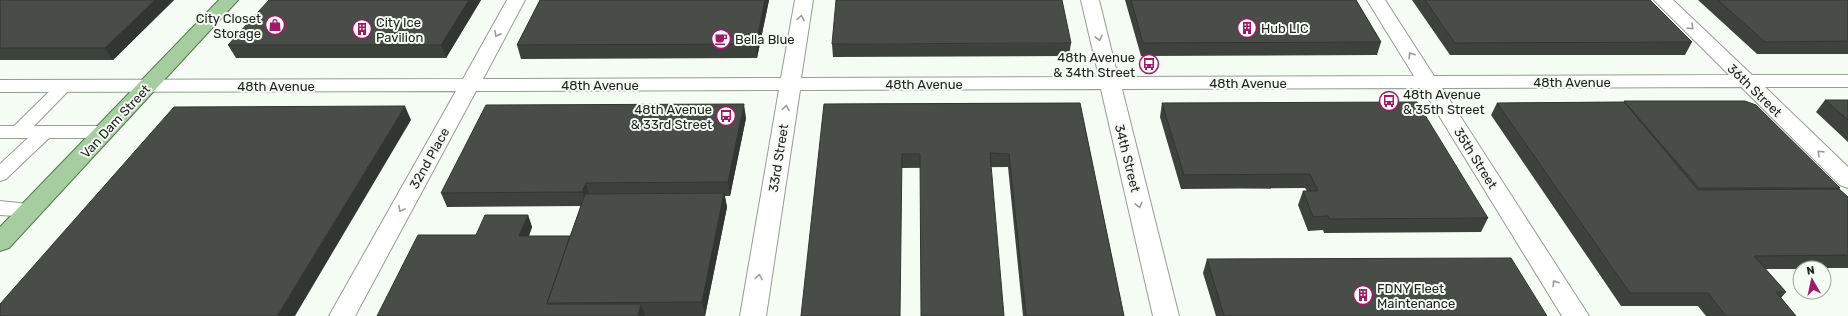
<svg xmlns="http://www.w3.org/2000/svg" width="1848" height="316" font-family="Rubik,sans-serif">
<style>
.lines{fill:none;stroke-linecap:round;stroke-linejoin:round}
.lane-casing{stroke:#979c95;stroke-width:2}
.street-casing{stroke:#979c95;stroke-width:2}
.primary-casing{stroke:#507c49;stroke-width:2}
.lane{fill:#fff;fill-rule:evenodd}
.street{fill:#fff;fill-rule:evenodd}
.primary{fill:#a6cd9f;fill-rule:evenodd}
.wall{fill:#3e423d}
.shaded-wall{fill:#323632}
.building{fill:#484d47;stroke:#323632}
.oneway{stroke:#9b9c9b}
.labels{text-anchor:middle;stroke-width:4;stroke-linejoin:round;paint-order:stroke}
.poi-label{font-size:13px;fill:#212421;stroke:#f5fcf4;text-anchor:start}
.street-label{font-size:13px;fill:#212421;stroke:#f5fcf4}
</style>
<rect width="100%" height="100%" fill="#f5fcf4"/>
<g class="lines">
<g class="lane-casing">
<path id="lane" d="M65 81 71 82 73 86 34 126H104L110 128 113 132 110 136 104 138H49L6 179 0 181V164L28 138H0V126H14L59 82Z
M0 201 38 205 41 210 38 215 31 217 0 215Z"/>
</g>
<g class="street-casing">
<path id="street" d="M507 0H525L483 79 781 78 795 0H813L801 78 1099 77 1081 0H1099L1118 77 1414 76 1367 0H1385L1434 76 1729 75 1654 0H1673L1752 75H1848V87H1765L1848 167V188L1840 185 1741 87 1442 88 1589 316H1562L1422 88 1122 89 1179 316H1153L1101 89 800 90 766 316H740L779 90 476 91 355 316H329L456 91 0 92V80L463 79Z"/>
</g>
<g class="primary-casing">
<path id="primary" d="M219 0H238L9 248 0 251V227Z"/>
</g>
<use href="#lane" class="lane"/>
<use href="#street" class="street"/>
<use href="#primary" class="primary"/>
</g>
<path class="wall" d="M0 0H174L113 60H0Z
M481 0 446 58H236L228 45Z
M540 0H769L757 58 521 59 517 45Z
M1125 0H1356L1381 42 1377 55 1141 56Z
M1412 0H1650L1692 42 1685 55H1450Z
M1698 0H1848V54H1757Z
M1071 43 1069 56 833 57 832 44Z
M1825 100H1848V142L1816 112Z
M1624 101 1840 188 1839 189 1848 197V268H1800V269H1765L1786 292 1781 298 1796 316H1706L1698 306H1621L1491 115 1497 103 1624 102Z
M1080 103 1124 316H1023L1008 167 902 168 824 104Z
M1162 103 1488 218 1481 232 1324 233 1323 230 1308 231 1298 205 1303 191H1307L1305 188 1181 189 1160 117Z
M746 118 730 196H725L727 207 705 316H377L476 235 528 215 532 227 529 236H570L581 206 447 207 441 193Z
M1207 259 1547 316H1216L1203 273Z"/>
<path class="shaded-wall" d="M155 0H174L113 60 105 48Z
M469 0H481L446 58 441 45Z
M765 0H769L757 58 756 44Z
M744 104 746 118 730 196 728 182Z
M405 106 411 120 295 316H277Z
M586 183 590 197 587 206 582 192Z
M724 193 727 207 705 316 702 302Z
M528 215 532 227 524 249 519 236Z
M641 304 645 316H638Z"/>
<path class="building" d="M0 0H155L105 48H0Z
M269 0H469L441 45H228Z
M540 0H765L756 44 517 45Z
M836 0H1062L1071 43 832 44Z
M1131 0H1356L1381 42 1143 43Z
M1425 0H1650L1692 42 1455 43Z
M1718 0H1848V41L1765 42Z
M1825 100H1848V120Z
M1624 101H1745L1756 105 1840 188H1699Z
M1417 102 1488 218 1330 219 1328 216 1313 217 1303 191H1318L1310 174 1184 175 1162 103Z
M1624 102 1698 190 1839 189 1848 197V255L1754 256 1786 292H1776L1796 316H1726L1708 293H1630L1497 103Z
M1080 103 1124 316H1026L1009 154 990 153 1004 316H921L920 154H902L900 316H801L824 104Z
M744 104 728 182 586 183 582 192 441 193 486 105Z
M405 106 277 316H0V304L174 107Z
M724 193 702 302 547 303 585 194Z
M485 215H528L519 236H570L547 303V304H641L638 316H377L418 235H476Z
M1511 258 1547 316H1224L1207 259Z"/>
<defs><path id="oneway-chevron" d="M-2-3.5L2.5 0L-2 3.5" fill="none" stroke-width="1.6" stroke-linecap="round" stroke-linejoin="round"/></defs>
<g class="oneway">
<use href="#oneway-chevron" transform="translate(801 18) rotate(-81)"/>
<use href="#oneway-chevron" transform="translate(1691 27) rotate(44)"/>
<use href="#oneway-chevron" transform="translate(497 34) rotate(119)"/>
<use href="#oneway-chevron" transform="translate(1099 38) rotate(77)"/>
<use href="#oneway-chevron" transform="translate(1411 55) rotate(-122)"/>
<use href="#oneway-chevron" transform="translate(786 108) rotate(-81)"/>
<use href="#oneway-chevron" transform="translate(1820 153) rotate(-136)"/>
<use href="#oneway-chevron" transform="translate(1139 205) rotate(76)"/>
<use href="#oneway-chevron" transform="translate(401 209) rotate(119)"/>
<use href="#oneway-chevron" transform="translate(759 277) rotate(-81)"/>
<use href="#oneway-chevron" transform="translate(1555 283) rotate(-122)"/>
</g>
<defs>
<g id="shop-ring" transform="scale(1)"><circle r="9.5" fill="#f5fcf4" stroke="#9f1a69" stroke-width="1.5"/><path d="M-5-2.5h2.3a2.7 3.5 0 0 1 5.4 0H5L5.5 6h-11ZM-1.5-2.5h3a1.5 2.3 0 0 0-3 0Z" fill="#9f1a69"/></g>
<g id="building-ring" transform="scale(1)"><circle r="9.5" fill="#f5fcf4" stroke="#9f1a69" stroke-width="1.5"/><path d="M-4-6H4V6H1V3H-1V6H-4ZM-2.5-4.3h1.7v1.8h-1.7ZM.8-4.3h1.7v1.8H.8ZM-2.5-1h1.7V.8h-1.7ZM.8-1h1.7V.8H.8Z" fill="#9f1a69"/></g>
<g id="cafe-ring" transform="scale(1)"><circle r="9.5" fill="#f5fcf4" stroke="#9f1a69" stroke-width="1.5"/><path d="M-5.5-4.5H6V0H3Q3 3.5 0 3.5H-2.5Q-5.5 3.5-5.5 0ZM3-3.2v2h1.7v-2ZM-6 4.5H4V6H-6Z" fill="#9f1a69"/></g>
<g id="bus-ring" transform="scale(1)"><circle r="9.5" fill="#f5fcf4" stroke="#9f1a69" stroke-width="1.5"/><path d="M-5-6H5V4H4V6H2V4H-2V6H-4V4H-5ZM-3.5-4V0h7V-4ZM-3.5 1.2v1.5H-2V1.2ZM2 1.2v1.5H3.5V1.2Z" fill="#9f1a69"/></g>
</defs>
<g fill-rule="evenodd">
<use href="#shop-ring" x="275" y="25"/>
<use href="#building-ring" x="1247" y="28"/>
<use href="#building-ring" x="362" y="29"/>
<use href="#cafe-ring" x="721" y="39"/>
<use href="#bus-ring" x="1149" y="64"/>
<use href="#bus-ring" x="1389" y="101"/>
<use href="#bus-ring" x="726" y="116"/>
<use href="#building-ring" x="1363" y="295"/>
</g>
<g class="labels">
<g class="poi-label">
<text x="261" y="23" text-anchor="end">City Closet<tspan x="261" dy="15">Storage</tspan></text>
<text x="376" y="27">City Ice<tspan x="376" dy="15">Pavilion</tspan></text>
<text x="1261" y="33">Hub LIC</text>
<text x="735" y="44">Bella Blue</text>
<text x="1135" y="62" text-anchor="end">48th Avenue<tspan x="1135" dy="15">&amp; 34th Street</tspan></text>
<text x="1403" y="99">48th Avenue<tspan x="1403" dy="15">&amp; 35th Street</tspan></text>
<text x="712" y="114" text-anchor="end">48th Avenue<tspan x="712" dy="15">&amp; 33rd Street</tspan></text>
<text x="1377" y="293">FDNY Fleet<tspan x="1377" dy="15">Maintenance</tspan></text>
</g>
<g class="street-label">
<text x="1572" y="87">48th Avenue</text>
<text x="1248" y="88">48th Avenue</text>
<text x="924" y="89">48th Avenue</text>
<text x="600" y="90">48th Avenue</text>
<text x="276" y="91">48th Avenue</text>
<text transform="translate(1755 90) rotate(44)" y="5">36th Street</text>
<text transform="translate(115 121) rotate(-47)" y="5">Van Dam Street</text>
<text transform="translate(429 158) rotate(-61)" y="5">32nd Place</text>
<text transform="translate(778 158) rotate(-81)" y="5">33rd Street</text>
<text transform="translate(1128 158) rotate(76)" y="5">34th Street</text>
<text transform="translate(1476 158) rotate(58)" y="5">35th Street</text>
</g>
</g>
<g transform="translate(1812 280) rotate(351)"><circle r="19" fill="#f5fcf4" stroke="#a0a6a0"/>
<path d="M0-3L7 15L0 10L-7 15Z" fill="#9f1a69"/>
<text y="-6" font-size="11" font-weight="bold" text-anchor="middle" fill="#212421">N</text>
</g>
</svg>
